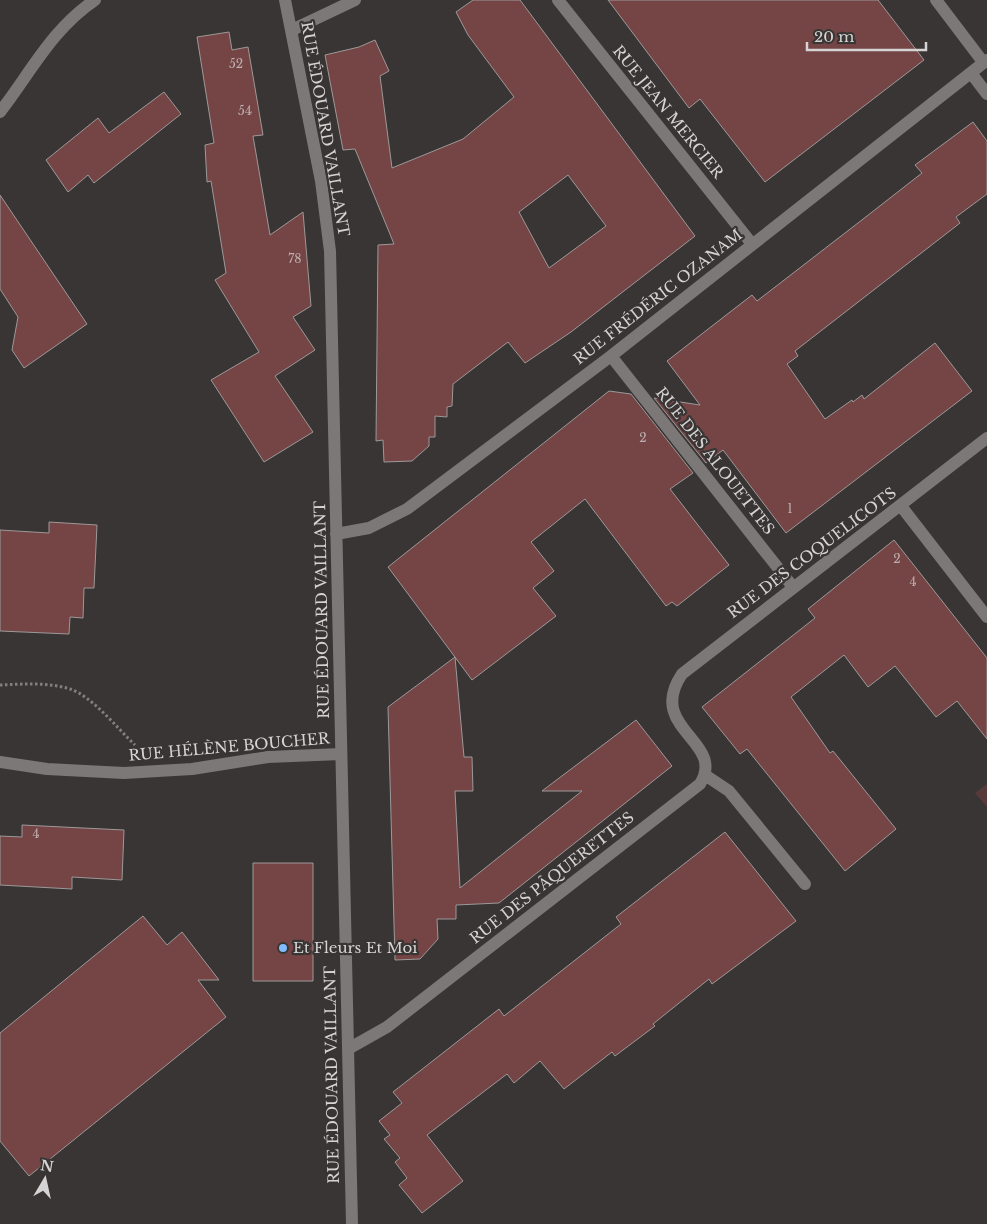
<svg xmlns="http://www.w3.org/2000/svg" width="987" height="1224" font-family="'Libre Baskerville',serif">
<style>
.green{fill:#593a3a}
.building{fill:#754546;stroke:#9d9999;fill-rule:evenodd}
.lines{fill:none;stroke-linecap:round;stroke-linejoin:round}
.path{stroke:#827f7f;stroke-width:3;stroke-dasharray:2.5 2.5;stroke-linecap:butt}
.minor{stroke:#7b7877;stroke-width:12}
.poi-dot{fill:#82bcfa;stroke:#383534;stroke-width:2}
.labels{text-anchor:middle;stroke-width:4.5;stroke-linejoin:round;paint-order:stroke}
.number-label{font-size:12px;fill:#bdb0b0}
.street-label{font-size:15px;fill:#d5d3d3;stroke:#383534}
.poi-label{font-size:15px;fill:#d5d3d3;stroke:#383534;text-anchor:start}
</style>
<rect width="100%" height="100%" fill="#383534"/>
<path class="green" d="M987 784V807L975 793Z"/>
<path class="building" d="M473 0H520L695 236 571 332 525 363 508 342 453 384 452 406 447 407V417L435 416V437H429V446L412 461 384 462 383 440 376 441 378 245 394 244 355 149 343 150 325 55 359 47 375 40 389 71 380 76 392 168 463 139 514 97 468 35 456 12ZM568 175 606 226 549 268 519 212Z
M608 0H878L924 60 765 182 700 99 689 108Z
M229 32 232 50 248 47 263 135 253 136 270 235 303 212 311 306 293 317 315 350 275 376 313 432 264 462 211 380 259 352 215 280 226 273 211 181 207 182 205 145 214 143 197 37Z
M164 92 181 114 94 183 88 175 68 192 46 160 98 118 109 133Z
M973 122 987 141V194L956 217 960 223 795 351 798 356 787 364 825 419 852 400 853 402 862 395 864 399 935 343 972 391 786 533 723 450 706 463 654 398 700 405 667 361 752 295 757 301 867 216 922 173 915 165Z
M0 195 87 324 24 368 12 350 18 317 0 289Z
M609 391 631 394 693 473 670 489 729 565 677 606 672 602 666 606 585 499 531 542 554 571 533 588 556 616 472 680 388 567Z
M49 522 97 525 94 588H84L83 618 70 617 69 634 0 631V530L49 533Z
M894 540 987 658V739L957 701 936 717 895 666 868 687 844 655 791 697 830 753 833 751 896 829 845 871 747 749 740 754 702 707 815 618 808 609Z
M455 657 464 757H472L473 791H455L460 888 582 791H542L636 720 672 766 499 903 456 905V919H437L438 939 420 959 395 960 388 707Z
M22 825 124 830 122 880 72 877V889L0 885V836L22 837Z
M725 832 796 921 712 984 709 979 653 1024 655 1026 615 1056 612 1052 564 1089 540 1061 514 1083 507 1074 453 1115 427 1135 463 1181 422 1213 399 1185 407 1178 395 1162 400 1158 384 1139 390 1135 379 1121 402 1103 393 1092 499 1009 504 1016 621 924 616 917Z
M253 863H313V981H253Z
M143 916 167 945 182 932 219 980H198L226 1017 29 1176 0 1141V1033Z"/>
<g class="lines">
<path class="path" d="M0 685C23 684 48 682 70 689 92 696 118 729 135 745"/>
<path class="minor" d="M285 0 321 181 330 251 352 1224
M558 0 752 244
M936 0 983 62
M292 30 355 0
M971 73 987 94
M0 112C31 72 52 29 95 0
M611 356 793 587
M901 506 987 617
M336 534 369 528 407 509 611 356 987 60
M0 762 47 769 124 773 192 769 268 757 341 754
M705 775 729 791 805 884
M348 1049 387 1027 700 784C727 741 645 729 682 674L987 438"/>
</g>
<circle class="poi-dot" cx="283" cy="948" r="5"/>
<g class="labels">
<g class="number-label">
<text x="236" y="68">52</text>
<text x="245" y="115">54</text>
<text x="295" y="263">78</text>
<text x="643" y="442">2</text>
<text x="790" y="513">1</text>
<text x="897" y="563">2</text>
<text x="913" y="586">4</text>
<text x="36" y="838">4</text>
</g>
<g class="street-label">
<text transform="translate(668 112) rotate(51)" y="5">RUE JEAN MERCIER</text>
<text transform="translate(325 129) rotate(80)" y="5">RUE ÉDOUARD VAILLANT</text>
<text transform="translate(658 297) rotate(-38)" y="5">RUE FRÉDÉRIC OZANAM</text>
<text transform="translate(715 461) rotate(52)" y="5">RUE DES ALOUETTES</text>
<text transform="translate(812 553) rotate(-37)" y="5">RUE DES COQUELICOTS</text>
<text transform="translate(322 610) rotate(-91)" y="5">RUE ÉDOUARD VAILLANT</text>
<text transform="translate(229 747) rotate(-5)" y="5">RUE HÉLÈNE BOUCHER</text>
<text transform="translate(552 878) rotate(-38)" y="5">RUE DES PÂQUERETTES</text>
<text transform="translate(332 1075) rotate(-91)" y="5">RUE ÉDOUARD VAILLANT</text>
</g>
<g class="poi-label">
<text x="293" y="953">Et Fleurs Et Moi</text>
</g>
</g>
<g transform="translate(45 1179) rotate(9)" stroke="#383534" stroke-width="4" paint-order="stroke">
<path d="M0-4L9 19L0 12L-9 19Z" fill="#d5d3d3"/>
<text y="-8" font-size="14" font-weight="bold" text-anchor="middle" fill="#d5d3d3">N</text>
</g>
<path d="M807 42v8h119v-8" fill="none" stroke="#d5d3d3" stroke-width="2.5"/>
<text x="814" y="42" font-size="15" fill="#d5d3d3" stroke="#383534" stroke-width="4" paint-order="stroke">20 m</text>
</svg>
